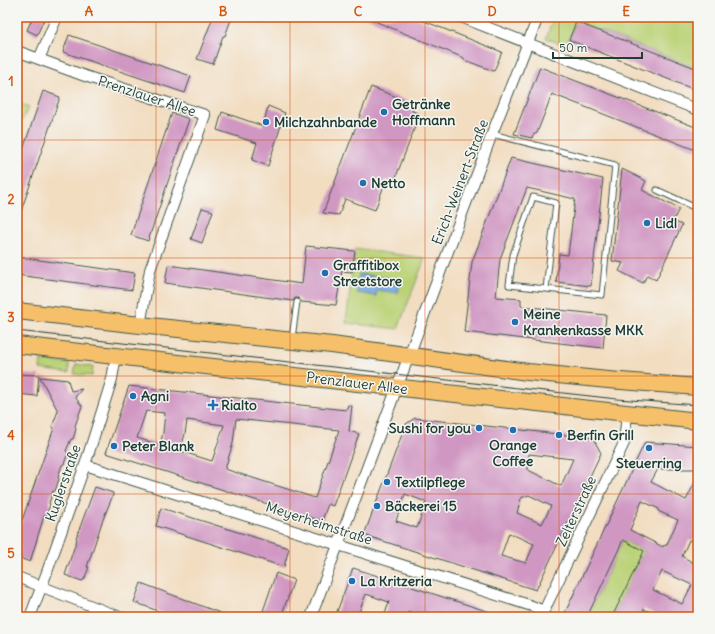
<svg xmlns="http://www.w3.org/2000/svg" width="715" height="634" font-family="Delius,sans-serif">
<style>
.green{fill:#bad175;stroke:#6c8754}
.water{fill:#78a7e1;stroke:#4c728a}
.building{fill:#d097c3;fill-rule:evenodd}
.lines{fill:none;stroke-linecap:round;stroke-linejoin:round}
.lane-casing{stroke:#3f5549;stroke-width:7}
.street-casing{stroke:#3f5549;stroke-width:12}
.primary-casing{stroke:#3f5549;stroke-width:18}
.lane{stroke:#fff;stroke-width:5}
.street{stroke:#fff;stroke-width:10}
.primary{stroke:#f6c06b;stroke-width:16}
.tram{stroke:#1f3d34;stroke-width:1}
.grid{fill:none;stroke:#d45610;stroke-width:1;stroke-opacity:0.55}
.poi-dot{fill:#1f6fb2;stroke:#f6f6f2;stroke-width:1.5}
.labels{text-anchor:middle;stroke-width:3;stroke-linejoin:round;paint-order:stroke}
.street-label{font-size:14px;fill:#1f3d34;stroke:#f6f6f2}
.poi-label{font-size:14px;font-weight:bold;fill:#1f3d34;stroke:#f6f6f2;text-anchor:start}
.neatline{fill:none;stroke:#d45610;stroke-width:1.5}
.grid-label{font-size:13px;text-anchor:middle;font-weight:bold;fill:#d45610}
</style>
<rect width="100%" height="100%" fill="#f6f6f2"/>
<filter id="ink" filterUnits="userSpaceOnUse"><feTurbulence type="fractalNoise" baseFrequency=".025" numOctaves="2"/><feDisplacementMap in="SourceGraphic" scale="8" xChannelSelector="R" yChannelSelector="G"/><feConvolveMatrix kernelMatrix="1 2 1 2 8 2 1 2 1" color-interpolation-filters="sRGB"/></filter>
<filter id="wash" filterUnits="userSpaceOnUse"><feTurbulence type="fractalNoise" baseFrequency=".012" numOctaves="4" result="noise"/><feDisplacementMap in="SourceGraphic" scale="16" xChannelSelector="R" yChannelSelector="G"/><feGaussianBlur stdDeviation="0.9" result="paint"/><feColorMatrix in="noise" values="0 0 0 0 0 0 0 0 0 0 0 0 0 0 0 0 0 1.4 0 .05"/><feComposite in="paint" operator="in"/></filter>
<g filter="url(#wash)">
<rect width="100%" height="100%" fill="#f2ddc1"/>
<path class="green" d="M554 17H698V69L601 31 600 30 599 31 583 25 584 22 577 19 566 46 546 38Z
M17 102 29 107 17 130Z
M355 249 425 258 398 329 346 323Z
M41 361 69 363V373L40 369Z
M76 364 93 367 92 376 74 374Z
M623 540 644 551 612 617H587Z"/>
<path class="water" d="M359 274 400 279 398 293 377 290 376 296 357 293Z"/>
<g id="blocks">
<path class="building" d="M33 17H45L37 35 27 30Z
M213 17H232L225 36H223L213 64 197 59Z
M365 17H414L502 52 494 71 464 60V58Z
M576 22 698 69V91L569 40Z
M69 35 191 76 185 93 63 52Z
M540 67 698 128V151L552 94 537 133 533 135 532 138 514 134Z
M371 87 415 104 412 111 420 114 394 182 386 180 375 210 345 199 339 215 323 213Z
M43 91 60 97 19 217H17V167Z
M268 106 285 113 268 166 252 160 257 143 217 130 222 112 263 126Z
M172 113 189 119 148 241 131 235Z
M511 158 603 179 591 286 556 282 559 254 568 255 575 199 527 188 500 259 496 297 521 299V306L606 315 603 348 464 332 472 262Z
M622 169 646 181 642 190 679 209 673 221 682 225 656 280 647 275 643 283 619 271 623 263 612 261Z
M202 208 213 211 202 243 191 239Z
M306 246 355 251 352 272 342 271 336 305 301 302 298 298H295L293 301 165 283 168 265 302 284Z
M17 257 135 273 132 290 17 275Z
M17 374 39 375 37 396 17 394Z
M40 377 68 380 71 391 82 389 75 397 82 406 75 426 76 429 73 439H71L66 451 68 453 64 464 62 465 58 477 59 479 55 491H53L49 503 50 505 46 516H44L30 562 17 557V525L20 526 54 428 52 427 58 411Z
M129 386 346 410 348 405 352 406 349 431 359 434 333 506 328 504 322 521 106 453ZM146 411 165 413 163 433 160 445 137 438ZM236 419 339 430 315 498 225 469 233 443ZM187 420 224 425 212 461 180 451 185 434Z
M415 418 593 438 601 453 536 590 364 535 406 424ZM529 454 573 459 561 486 528 470ZM405 494 426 502 417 528 396 521ZM529 495 551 506 542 524 517 513 521 498ZM509 533 534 544 526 563 501 556Z
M645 442 698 446V469H658L651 482 686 500 698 477V528L693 541 689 540 682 556 698 566V617H661L644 609 640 617H612L644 551 623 540 587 617H563ZM642 501 659 509 658 511 678 520 666 546 664 545 663 547 630 530ZM662 571 692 585 682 604 653 590Z
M95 487 113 493V495L102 522 87 567H89L84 580H83L82 581 65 575 77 539 76 538Z
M161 508 289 548 284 567 156 526Z
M353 568 499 615V617H424L408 612 406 617H384L389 602 366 594 357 617H335Z
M276 573 294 580 281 617H261Z
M141 583 228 616V617H174L134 602Z"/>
</g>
</g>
<g filter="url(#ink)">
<use href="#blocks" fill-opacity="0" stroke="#3f5549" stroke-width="1"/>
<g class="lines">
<g class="lane-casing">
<path id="lane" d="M492 134 615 165 602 295 546 289
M657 190 698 209
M533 197 556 203 546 289 509 285 513 255Z
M292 338 297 302"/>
</g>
<g class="street-casing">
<path id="street" d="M461 17 698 110
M17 51 85 76 205 115 150 270 140 325
M39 59 57 17
M85 465 532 606 544 611
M17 577 120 617
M30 617 47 572 85 465 112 379 116 356
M311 617 492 134 538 17
M541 617 624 443 627 414"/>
</g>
<g class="primary-casing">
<path id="primary" d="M17 311 140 325 332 345 528 372 608 380 698 387
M17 345 698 421"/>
</g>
<use href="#lane" class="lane"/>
<use href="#street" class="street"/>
<use href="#primary" class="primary"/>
<path class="tram" d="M17 331 509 387 617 399 698 405"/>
</g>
</g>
<path class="grid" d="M156 17V617M290 17V617M425 17V617M559 17V617M17 140H698M17 258H698M17 376H698M17 494H698"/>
<g class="poi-dot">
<circle cx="384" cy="112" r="4"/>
<circle cx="266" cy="122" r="4"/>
<circle cx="363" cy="183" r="4"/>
<circle cx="647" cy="223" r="4"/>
<circle cx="325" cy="273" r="4"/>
<circle cx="515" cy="322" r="4"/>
<circle cx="133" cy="396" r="4"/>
<path d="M211 399h4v4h4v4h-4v4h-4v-4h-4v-4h4z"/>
<circle cx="479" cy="428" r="4"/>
<circle cx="513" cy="430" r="4"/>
<circle cx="559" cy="435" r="4"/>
<circle cx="114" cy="446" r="4"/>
<circle cx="649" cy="448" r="4"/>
<circle cx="387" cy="482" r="4"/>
<circle cx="377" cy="506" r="4"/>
<circle cx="352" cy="581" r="4"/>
</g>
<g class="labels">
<g class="street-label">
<text transform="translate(147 96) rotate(18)" y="5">Prenzlauer Allee</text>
<text transform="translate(460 182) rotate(-69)" y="5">Erich-Weinert-Straße</text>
<text transform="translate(357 383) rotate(7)" y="5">Prenzlauer Allee</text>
<text transform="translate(63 483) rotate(-71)" y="5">Kuglerstraße</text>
<text transform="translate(576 511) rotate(-65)" y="5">Zelterstraße</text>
<text transform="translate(319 523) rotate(18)" y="5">Meyerheimstraße</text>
</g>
<g class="poi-label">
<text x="392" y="109">Getränke<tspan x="392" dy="16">Hoffmann</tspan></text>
<text x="274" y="127">Milchzahnbande</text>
<text x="371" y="188">Netto</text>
<text x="655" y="228">Lidl</text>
<text x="333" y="270">Graffitibox<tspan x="333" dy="16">Streetstore</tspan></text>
<text x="523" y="319">Meine<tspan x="523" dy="16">Krankenkasse MKK</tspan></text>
<text x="141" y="401">Agni</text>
<text x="221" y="410">Rialto</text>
<text x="471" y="433" text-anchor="end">Sushi for you</text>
<text x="567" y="440">Berfin Grill</text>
<text x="513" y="450" text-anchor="middle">Orange<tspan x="513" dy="16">Coffee</tspan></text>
<text x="122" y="451">Peter Blank</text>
<text x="649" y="468" text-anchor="middle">Steuerring</text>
<text x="395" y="487">Textilpflege</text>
<text x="385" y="511">Bäckerei 15</text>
<text x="360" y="586">La Kritzeria</text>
</g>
</g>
<rect width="715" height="634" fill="none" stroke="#f6f6f2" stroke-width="44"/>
<path d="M553 52v6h89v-6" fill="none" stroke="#1f3d34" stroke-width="2"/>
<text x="559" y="52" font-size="12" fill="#1f3d34" stroke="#f6f6f2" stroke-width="3" paint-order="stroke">50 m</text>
<rect x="22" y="22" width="671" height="590" class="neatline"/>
<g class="grid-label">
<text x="89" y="16">A</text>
<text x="223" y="16">B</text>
<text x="358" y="16">C</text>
<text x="492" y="16">D</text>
<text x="626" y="16">E</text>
<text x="11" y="86">1</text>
<text x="11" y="204">2</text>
<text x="11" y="322">3</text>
<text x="11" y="440">4</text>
<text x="11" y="558">5</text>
</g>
</svg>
